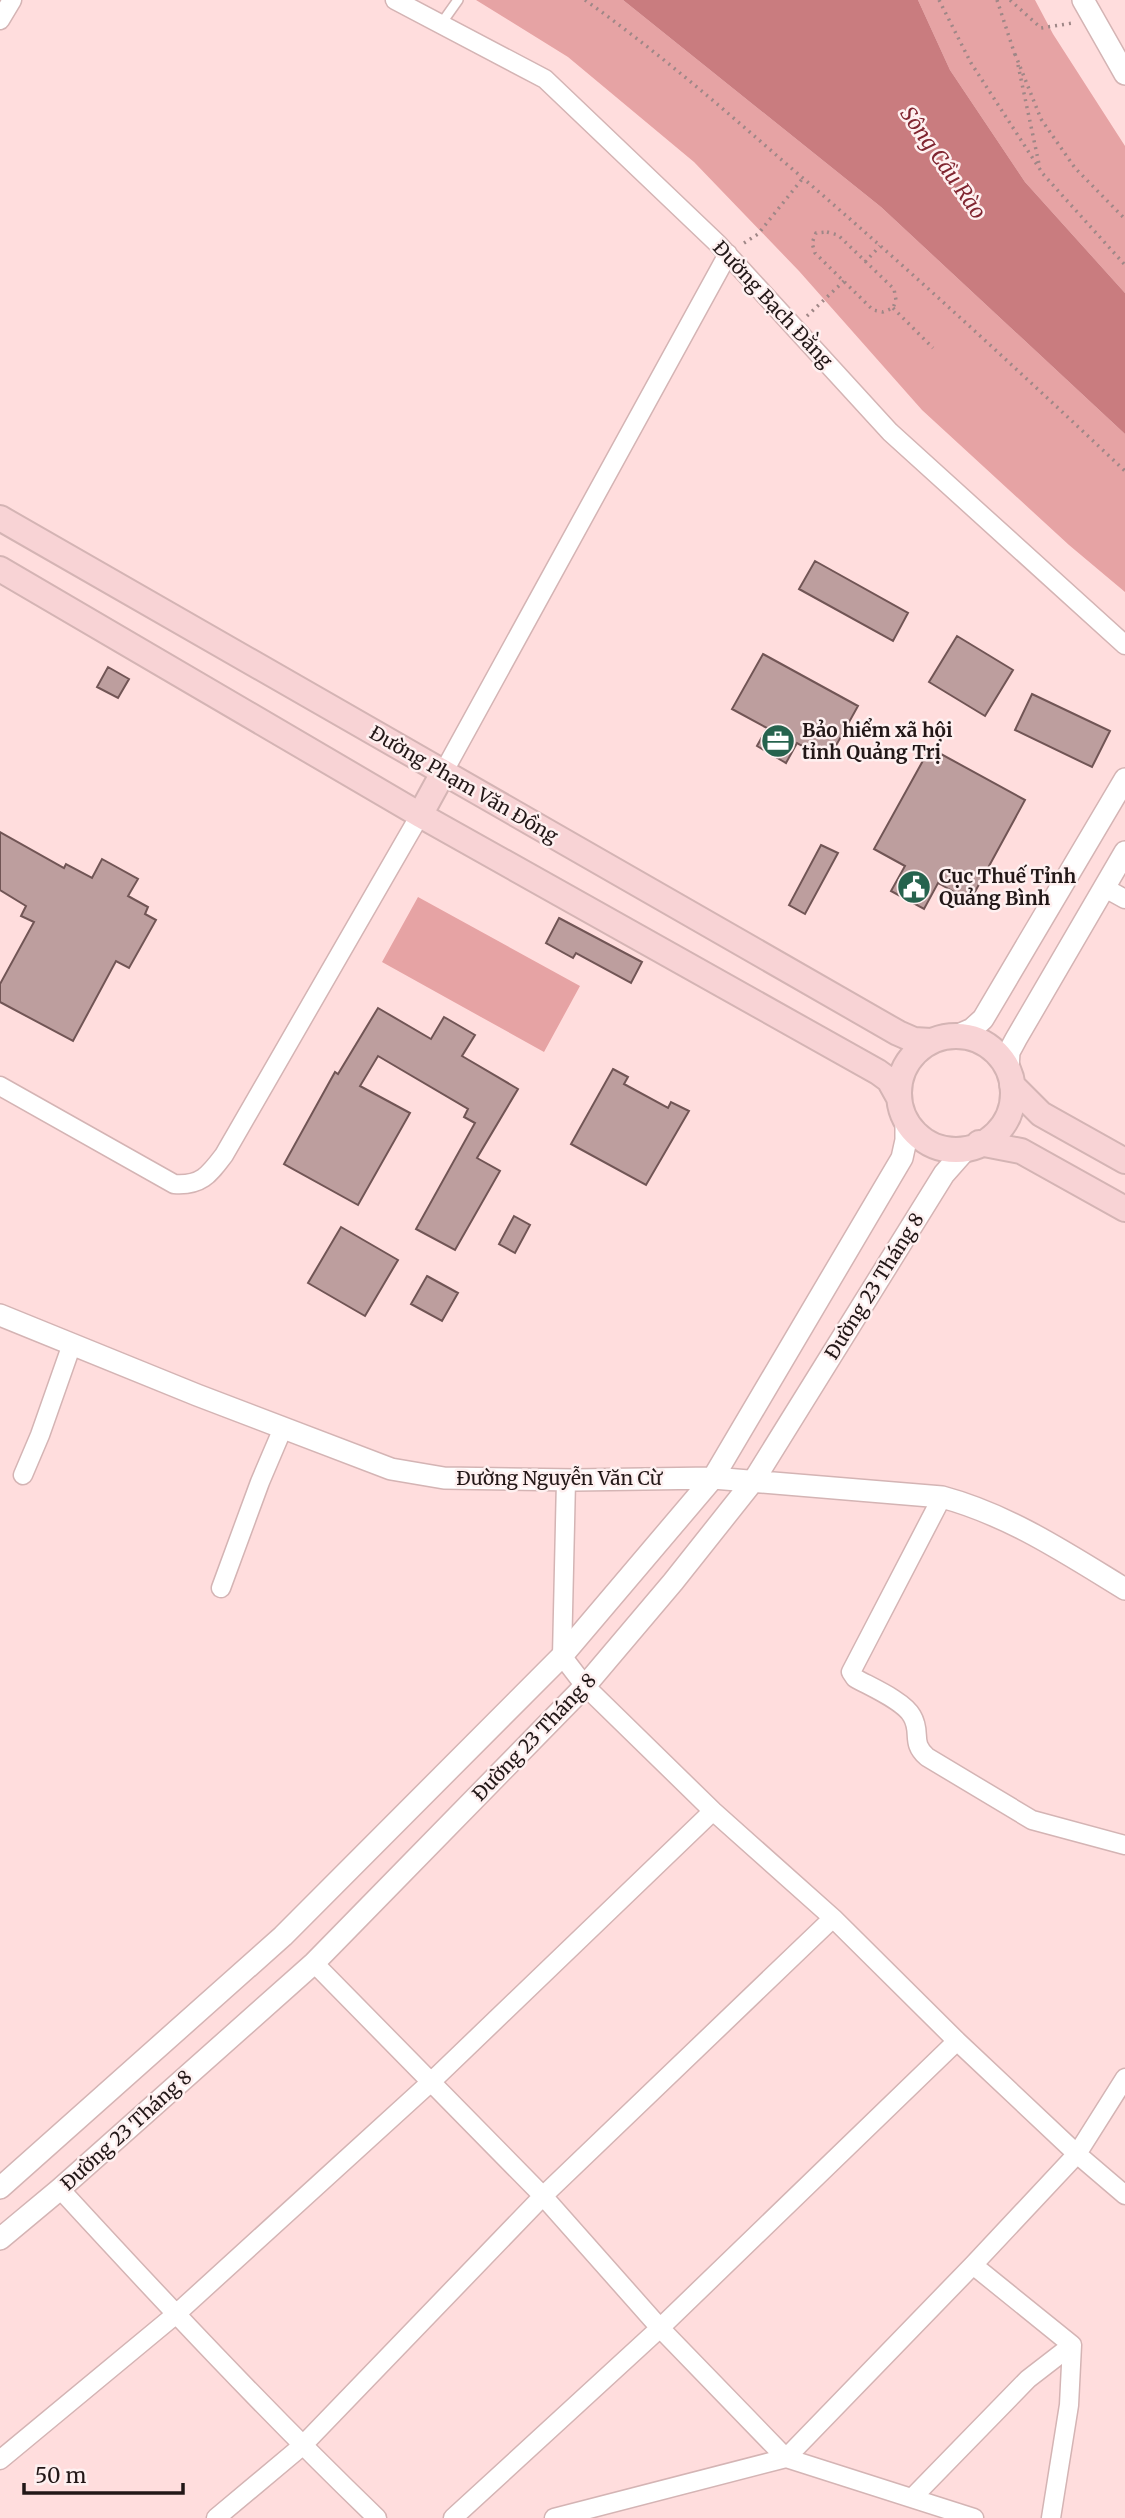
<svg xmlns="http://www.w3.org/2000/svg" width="1125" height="2518" font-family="Merriweather,serif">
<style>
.green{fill:#e6a3a4}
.water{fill:#c97c7f}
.building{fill:#bd9e9e;stroke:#715555;stroke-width:2}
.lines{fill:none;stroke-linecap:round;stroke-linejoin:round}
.service-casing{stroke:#d4b4b4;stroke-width:12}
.minor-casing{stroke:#d4b4b4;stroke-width:21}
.tertiary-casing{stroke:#d4b4b4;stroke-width:24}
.secondary-casing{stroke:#d4b4b4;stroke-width:28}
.path{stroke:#9f8787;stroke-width:3.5;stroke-dasharray:2 5;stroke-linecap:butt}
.service{stroke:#fff;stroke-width:9}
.minor{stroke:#fff;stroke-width:18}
.tertiary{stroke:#fff;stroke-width:21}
.secondary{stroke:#f8d3d5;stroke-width:24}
.labels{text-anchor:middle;stroke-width:5;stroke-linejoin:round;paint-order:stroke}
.street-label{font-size:19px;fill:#221717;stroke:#fef0f0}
.poi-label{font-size:19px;font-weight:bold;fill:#221717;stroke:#fef0f0;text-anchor:start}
.water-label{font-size:21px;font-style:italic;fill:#802530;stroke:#fef0f0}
</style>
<rect width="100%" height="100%" fill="#fdd"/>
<path class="green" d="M476 0H623L881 207 1125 434V592L1069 545 922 410 799 271 694 162 568 57Z
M918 0H1035L1053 34 1125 146V293L1025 182 950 70Z
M418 897 580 986 544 1052 382 962Z"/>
<path class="water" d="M623 0H918L950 70 1025 182 1125 293V434L881 207Z"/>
<path class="building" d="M815 561 908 613 893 641 799 589Z
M957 636 1013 670 985 716 929 682Z
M763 654 858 706 828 760 797 743 786 763 757 746 767 728 732 709Z
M108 667 129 679 118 698 97 687Z
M1032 694 1110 731 1092 767 1015 730Z
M930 748 1025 800 970 901 938 883 924 909 891 891 905 866 874 849Z
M0 832 64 868 66 864 92 878 102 859 138 879 128 896 148 907 145 914 156 920 129 968 116 961 73 1041 0 1002V984L34 922 21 916 26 906 0 890Z
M821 845 838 853 805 914 789 905Z
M559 918 642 962 631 983 576 953 573 958 546 943Z
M378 1008 431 1039 444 1017 475 1035 462 1056 518 1089 477 1158 500 1171 455 1250 416 1229 475 1123 464 1117 468 1109 378 1056 360 1086 410 1113 358 1205 284 1164 335 1072 338 1074Z
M613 1069 628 1077 624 1084 668 1108 671 1102 689 1111 646 1185 571 1144Z
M514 1216 530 1225 515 1253 499 1244Z
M341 1227 398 1260 365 1316 308 1283Z
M427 1276 458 1293 442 1321 411 1304Z"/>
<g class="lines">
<g class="service-casing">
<path id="service" d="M441 24 458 0"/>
</g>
<g class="minor-casing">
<path id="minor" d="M395 0 545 79 718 244 890 432 1125 645
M0 20 12 0
M443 773 728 254
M1105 888 1125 899
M0 1086 174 1184C201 1186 209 1175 224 1155L420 815
M23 1475 40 1435 72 1344
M566 1480 562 1656 585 1686 713 1811 833 1918 957 2041 1077 2154 1125 2195
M942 1497 851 1672 855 1678C871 1687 904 1701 912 1716 922 1733 910 1742 927 1757L1032 1820 1125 1845
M221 1588 260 1482 283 1428
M314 1963 543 2196 660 2328 786 2458 973 2265 1077 2154 1125 2078
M60 2189C163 2301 267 2412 377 2518
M973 2265 1072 2345
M0 2460 175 2315 432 2081 713 1811
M912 2498 1028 2379 1072 2345
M216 2518 302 2446 543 2196 833 1918
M453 2518 660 2328 957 2041
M554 2518 786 2458 974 2518
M1051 2518 1069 2405 1072 2345"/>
</g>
<g class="tertiary-casing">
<path id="tertiary" d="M1083 0 1125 74
M956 1036 972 1029 983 1019 1125 779
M1008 1070 1009 1052 1016 1039 1125 852
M0 1315 197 1395 391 1469 444 1478 575 1480 713 1478 942 1497C1009 1515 1066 1553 1125 1589
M0 2188 283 1936 562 1656 713 1478 902 1158 906 1140V1120
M0 2239 60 2189 314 1963 585 1686 673 1582 754 1480 944 1174 967 1148"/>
</g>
<g class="secondary-casing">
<path id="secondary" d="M0 518 898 1033 914 1040 931 1041
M0 569 420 815 878 1072 889 1080 899 1098
M420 815 443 773
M899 1093a57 57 0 1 1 114 0a57 57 0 1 1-114 0Z
M1012 1085 1041 1114 1125 1161
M979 1143 1021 1151 1125 1209"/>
</g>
<path class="path" d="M585 0C654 49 719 105 783 161 900 261 1013 365 1125 471
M939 0 971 63 1043 174 1125 265
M997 0 1015 55
M1010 0 1041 28 1073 23
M1015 54 1041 119 1075 168 1125 219
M1018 65 1039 164
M827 232 838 235 894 289 896 300 893 308 883 312 873 310 815 253 812 243 816 233Z
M744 243 758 234 803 178
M865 262 880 246
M893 308 933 348
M807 316 844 281"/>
<use href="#service" class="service"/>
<use href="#minor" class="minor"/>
<use href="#tertiary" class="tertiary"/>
<use href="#secondary" class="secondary"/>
</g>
<defs>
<g id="office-disc" transform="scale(1.75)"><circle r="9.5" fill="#26634e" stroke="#fef0f0"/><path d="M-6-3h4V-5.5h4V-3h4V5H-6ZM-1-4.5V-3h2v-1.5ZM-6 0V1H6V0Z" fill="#fff"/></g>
<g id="civic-disc" transform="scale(1.75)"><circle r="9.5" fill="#26634e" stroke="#fef0f0"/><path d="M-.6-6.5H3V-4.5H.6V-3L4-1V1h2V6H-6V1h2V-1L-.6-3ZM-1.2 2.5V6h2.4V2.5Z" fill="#fff"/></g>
</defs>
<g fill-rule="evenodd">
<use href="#office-disc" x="778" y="741"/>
<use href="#civic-disc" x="914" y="887"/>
</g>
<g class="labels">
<g class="street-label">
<text transform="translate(773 304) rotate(47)" y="7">Đường Bạch Đằng</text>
<text transform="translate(464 784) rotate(30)" y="7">Đường Phạm Văn Đồng</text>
<text transform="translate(874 1286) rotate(-58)" y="7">Đường 23 Tháng 8</text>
<text x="559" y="1485">Đường Nguyễn Văn Cừ</text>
<text transform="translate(534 1737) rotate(-46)" y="7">Đường 23 Tháng 8</text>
<text transform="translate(126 2130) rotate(-42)" y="7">Đường 23 Tháng 8</text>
</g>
<g class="poi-label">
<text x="802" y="737">Bảo hiểm xã hội<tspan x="802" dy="22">tỉnh Quảng Trị</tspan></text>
<text x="939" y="883">Cục Thuế Tỉnh<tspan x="939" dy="22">Quảng Bình</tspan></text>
</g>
<g class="water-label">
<text transform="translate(943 163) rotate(55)" y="7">Sông Cầu Rào</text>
</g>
</g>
<path d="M24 2483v10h159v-10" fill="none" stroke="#221717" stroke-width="3.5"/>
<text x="35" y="2483" font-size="21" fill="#221717" stroke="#fef0f0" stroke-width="5" paint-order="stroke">50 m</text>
</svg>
